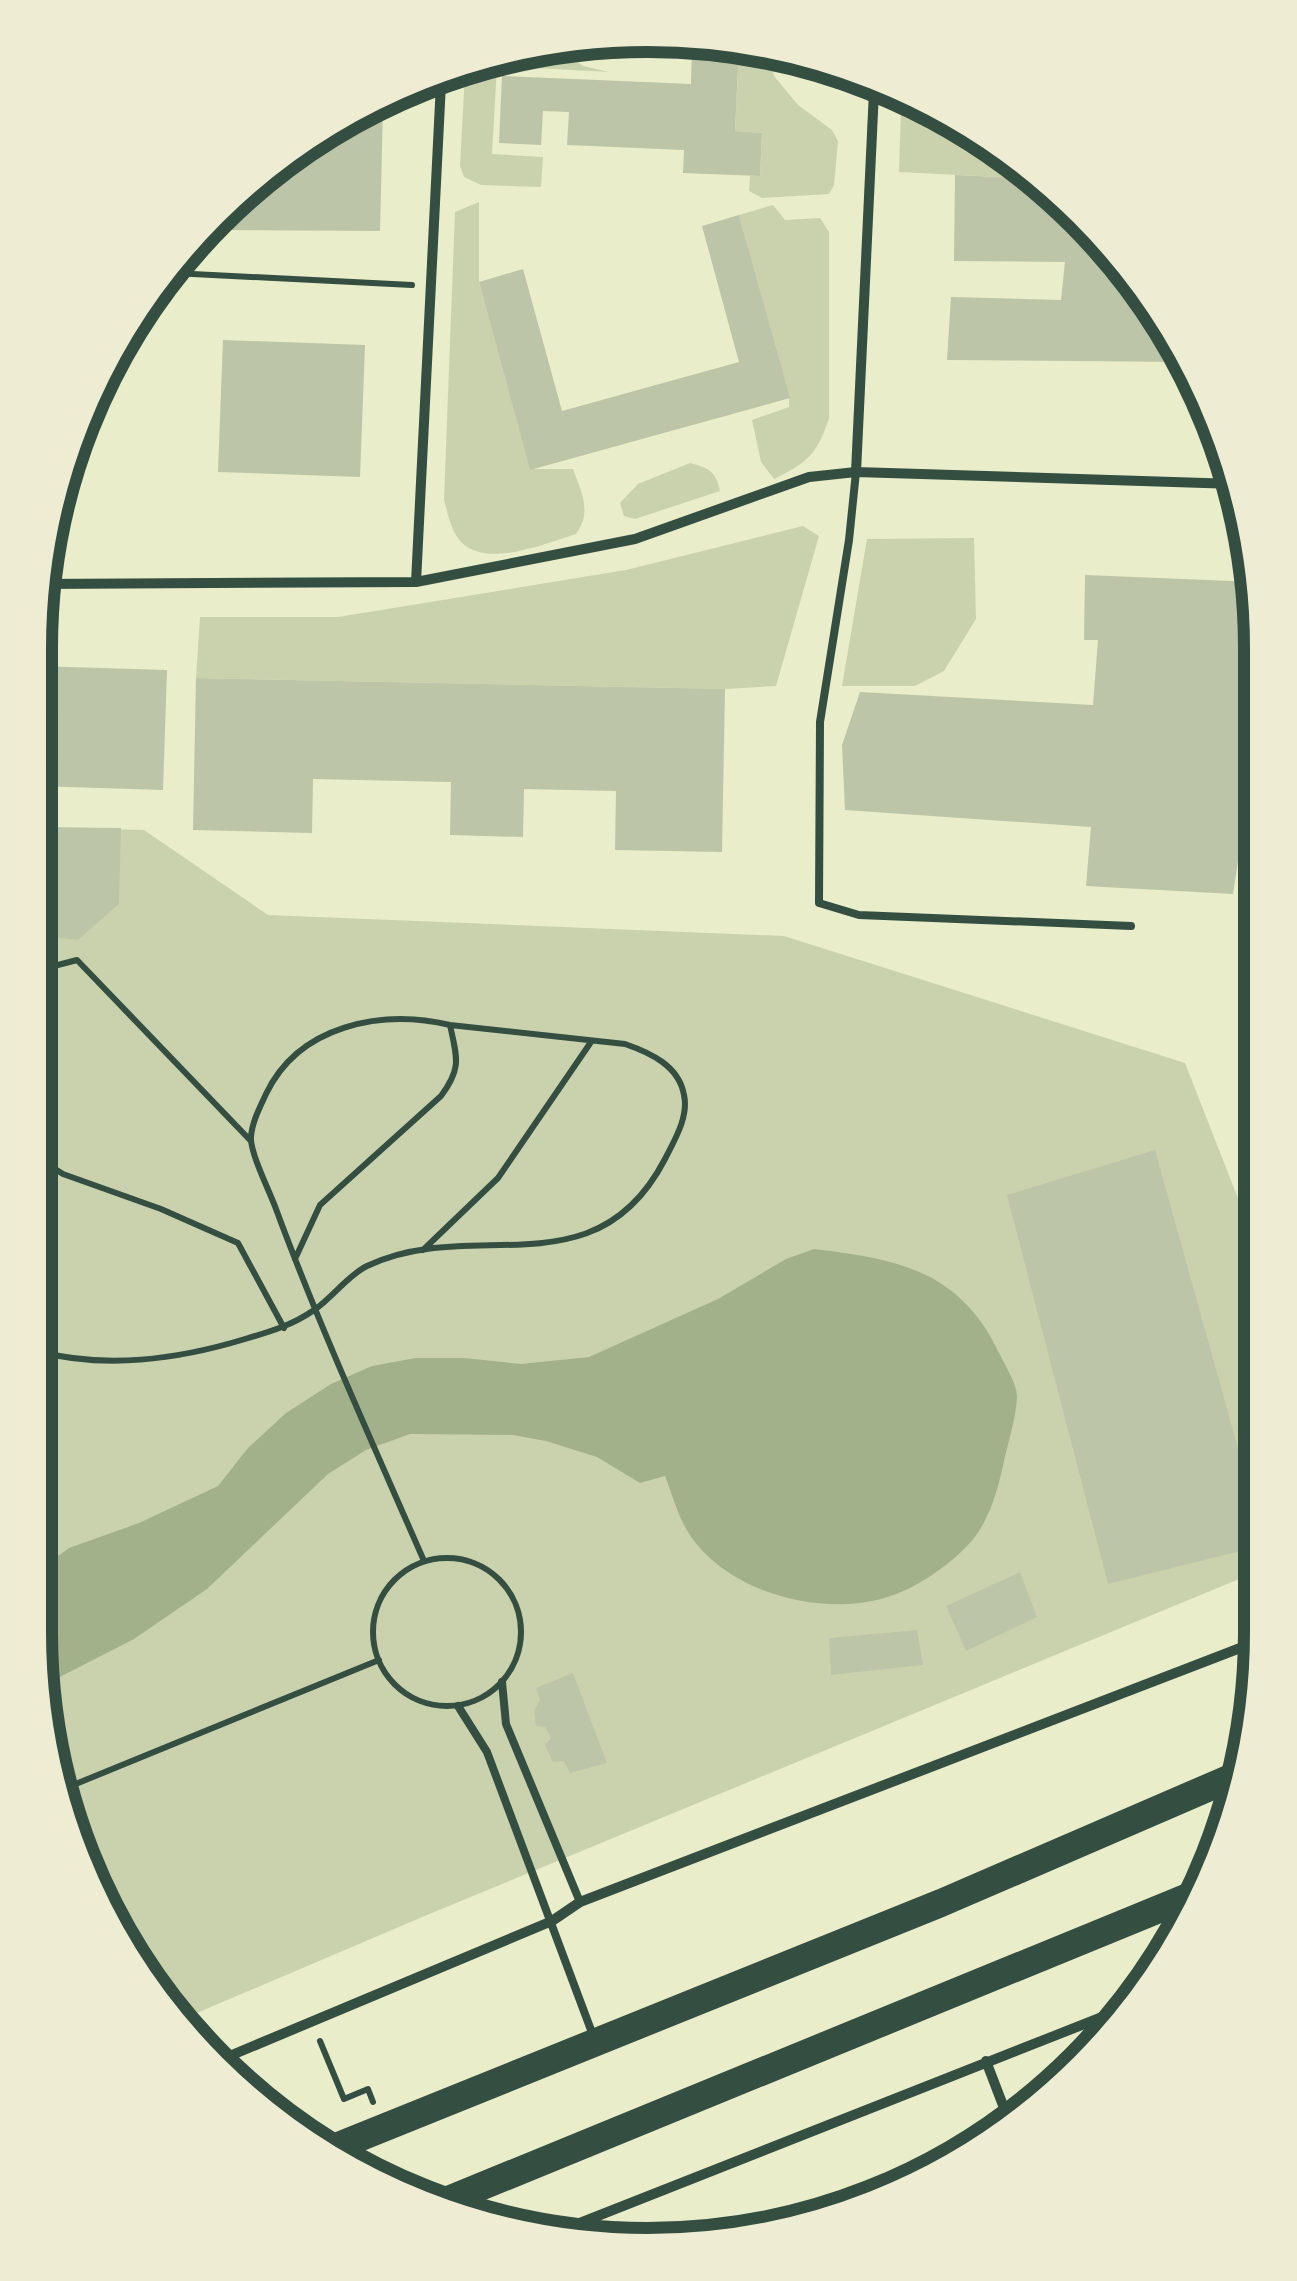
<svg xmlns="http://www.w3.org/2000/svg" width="1297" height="2281" font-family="'Work Sans',sans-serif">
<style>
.green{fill:#cad2ad}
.water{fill:#a3b18a}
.building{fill:#bcc5a7}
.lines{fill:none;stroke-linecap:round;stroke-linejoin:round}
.path{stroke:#344e41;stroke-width:6}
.service{stroke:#344e41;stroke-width:8}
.minor{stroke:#344e41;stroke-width:10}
.trunk{stroke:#344e41;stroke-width:28}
.rim{fill:none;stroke:#344e41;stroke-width:12}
</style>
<rect width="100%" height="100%" fill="#e9edc9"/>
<path class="green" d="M528 47H558L583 66 609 72 497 66 492 154 543 157 541 187 481 185 464 177 460 166 465 73Z
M739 48 770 50 774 76 798 105 832 130 838 141 834 185 829 194 762 198 749 191 750 176H760L762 133 735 131Z
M901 109C954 111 999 146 1038 179L899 172Z
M479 202V282L530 469H573C582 493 592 512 576 534 546 543 489 568 462 543 451 532 448 514 444 500L455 212Z
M773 205 785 220 820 218 829 232V418C817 455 808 462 774 479L761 462 752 420 789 407V398L739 215Z
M690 463C709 468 716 471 720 491L635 519 624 516 620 503 638 484Z
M803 526 819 536 776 686 725 689 196 678 200 617H338L626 570Z
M974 538 976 619 944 671 915 686H842L867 539Z
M36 827 144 830 268 915 784 936 1185 1063 1261 1257V1570L427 1915 178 2021 161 2005 67 1829 35 1632Z"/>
<path class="water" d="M814 1249C897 1259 961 1270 1000 1355 1006 1367 1017 1384 1017 1397 1016 1416 1010 1437 1005 1456 999 1486 990 1523 967 1546 945 1569 909 1593 877 1600 813 1615 724 1590 688 1532 678 1516 672 1494 665 1476L640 1483 597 1457 546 1441 513 1435 410 1434 366 1450 328 1474 207 1589 134 1639 44 1685 35 1632V1573L69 1548 139 1523 218 1486 248 1448 286 1413 331 1384 372 1366 416 1358H464L521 1364 589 1357 718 1299 786 1259Z"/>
<path class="building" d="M692 47H739L735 131 762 133 760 176 683 173 684 150 567 145 569 112 543 111 541 145 499 143 502 76 691 84Z
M383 107 380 231 227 230V219L307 139Z
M955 175 1039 179 1083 215 1136 285 1135 302H1149L1180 341 1189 362 947 360 951 297 1061 300 1065 262 954 261Z
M739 215 790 398 530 470 479 282 523 269 562 411 739 362 702 226Z
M223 340 365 345 360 477 218 472Z
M1085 575 1256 582 1261 608V746L1256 803H1261V849L1240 848 1233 894 1086 886 1091 827 845 810 842 745 860 692 1093 705 1098 640H1084Z
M36 666 167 670 163 790 36 786Z
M196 678 725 689 722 852 615 850 616 791 524 789 523 837 450 835 451 782 313 779 312 833 193 830Z
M36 827 121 828 119 904 78 940 36 935Z
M1155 1150 1261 1531V1546L1108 1584 1007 1195Z
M1020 1572 1037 1617 966 1651 946 1606Z
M917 1630 923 1665 831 1675 829 1638Z
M573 1673 607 1763 570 1773 564 1761 553 1762 545 1745 551 1738 545 1727 536 1726 534 1710 540 1700 536 1688Z"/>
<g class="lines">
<path class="path" d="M173 273 412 285
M36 965 54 966 77 960 250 1140
M36 1157 63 1174 161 1209 238 1243 284 1328
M423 1250 498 1178 591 1042
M295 1259 320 1205 441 1096C462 1068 457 1058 450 1025
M35 1351C106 1369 176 1360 245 1339 269 1332 293 1325 314 1310 332 1298 347 1276 367 1266 473 1215 595 1294 665 1159 674 1141 689 1117 684 1095 679 1066 651 1053 625 1044L450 1025C381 1009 299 1025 266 1094 260 1107 252 1122 251 1137 250 1153 270 1192 276 1209 320 1328 373 1444 424 1561
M373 1632a74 74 0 1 1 148 0a74 74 0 1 1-148 0Z
M61 1790 379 1660
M320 2041 344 2099 368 2089 373 2102"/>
<path class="service" d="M856 472 849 540 820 722 819 903 859 915 1131 926
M502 1682 506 1724 580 1902
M458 1706 487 1752 594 2038"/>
<path class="minor" d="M856 472 874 91
M416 582 441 83
M41 584 416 582 635 539 809 477 856 472 1236 484
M220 2060 552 1921 580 1902 1261 1640
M986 2061 1009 2121
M557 2232 1130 2006"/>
<path class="trunk" d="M326 2151 941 1903 1240 1774
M441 2203 1198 1893"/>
</g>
<path d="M0 0H1297V2281H0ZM648 52H648A596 596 0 0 1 1244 648V1632A596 596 0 0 1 648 2228H648A596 596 0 0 1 52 1632V648A596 596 0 0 1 648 52Z" fill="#eeecd3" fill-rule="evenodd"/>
<path class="rim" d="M648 52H648A596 596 0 0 1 1244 648V1632A596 596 0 0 1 648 2228H648A596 596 0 0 1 52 1632V648A596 596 0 0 1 648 52Z"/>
</svg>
